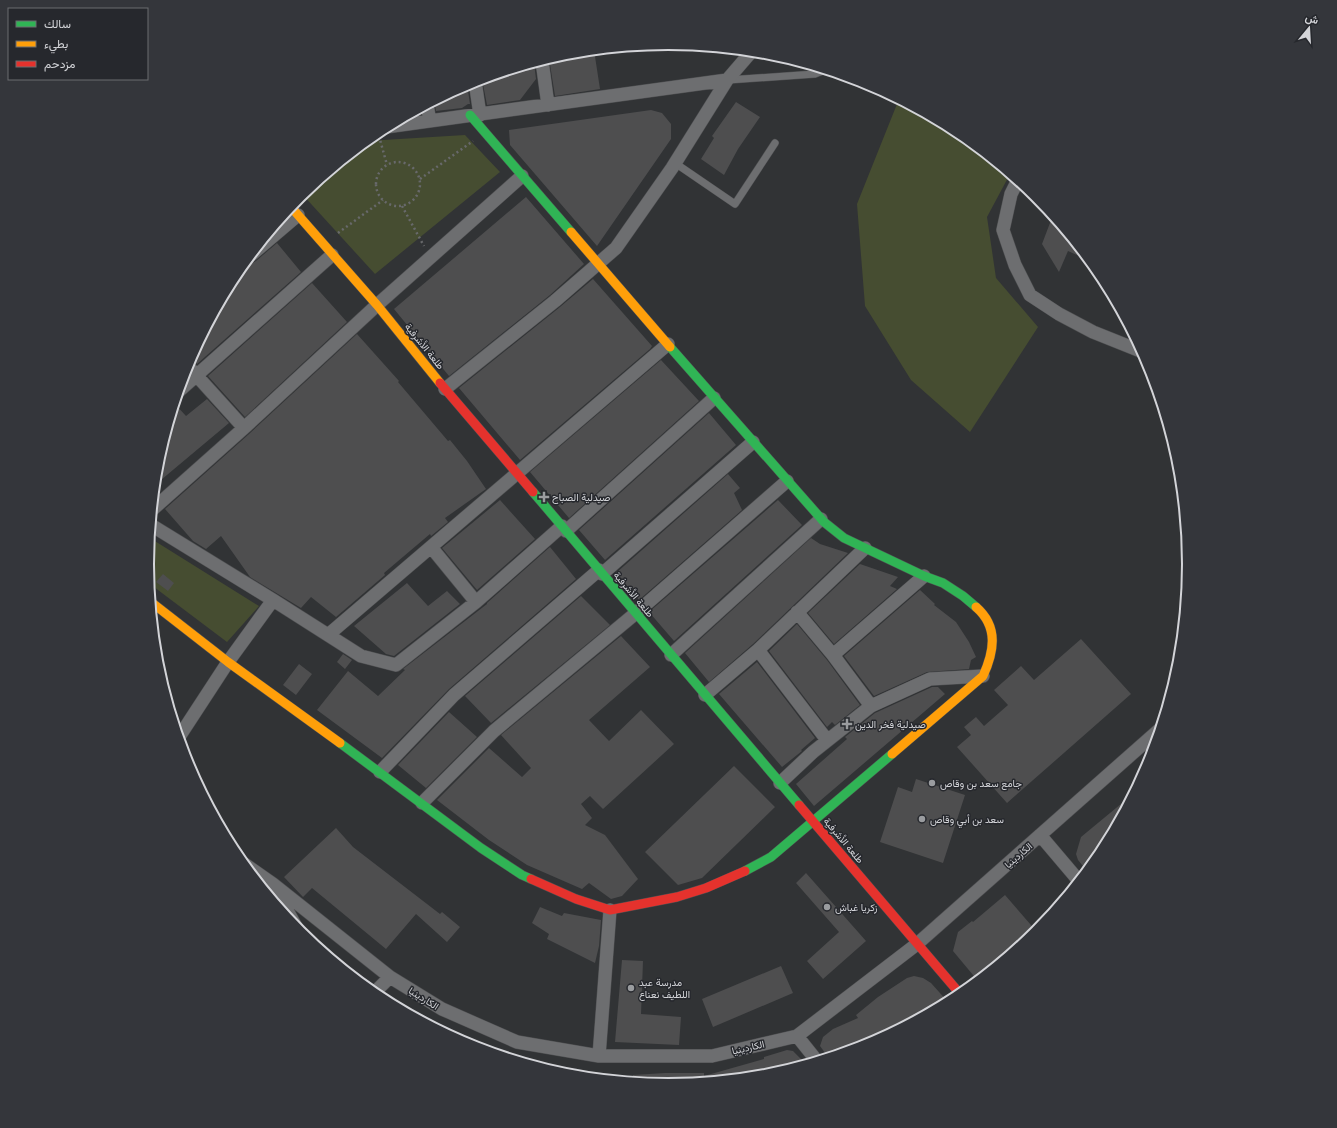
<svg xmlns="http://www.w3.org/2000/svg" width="1337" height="1128" font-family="'PT Sans',Vazirmatn,sans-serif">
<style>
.green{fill:#464d31}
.building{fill:#4e4e4f}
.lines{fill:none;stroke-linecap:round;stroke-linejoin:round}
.lane-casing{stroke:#4e4f51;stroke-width:8}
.street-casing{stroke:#4e4f51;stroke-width:14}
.fast-casing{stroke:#4e4f51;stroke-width:10}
.slow-casing{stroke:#4e4f51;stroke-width:10}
.jam-casing{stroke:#4e4f51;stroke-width:10}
.path{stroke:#68696b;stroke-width:2.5;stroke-dasharray:2 3;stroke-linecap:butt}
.lane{stroke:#6d6e70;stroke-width:7}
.street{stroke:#6d6e70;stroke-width:13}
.fast{stroke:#30b455;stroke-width:9}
.slow{stroke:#ff9f0a;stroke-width:9}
.jam{stroke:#e5322d;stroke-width:9}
.poi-dot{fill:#9a9c9f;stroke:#26282d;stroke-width:1.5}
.labels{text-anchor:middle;stroke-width:3;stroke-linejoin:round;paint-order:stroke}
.street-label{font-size:10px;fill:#d3d4d8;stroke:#26282d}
.poi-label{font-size:10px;fill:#d3d4d8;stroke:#26282d;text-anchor:start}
.rim{fill:none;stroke:#d3d4d8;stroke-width:2}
</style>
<rect width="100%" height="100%" fill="#313335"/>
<path class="green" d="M899 99 958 131 1010 174 987 217 996 278 1038 327 970 432 911 380 865 306 857 204Z
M465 135 500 172 375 274 302 194 367 141Z
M150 538 259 606 227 642 150 584 148 564Z"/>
<path class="building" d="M594 50 600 89 555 96 549 58 567 53Z
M534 63 536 79 520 100 487 105 482 79Z
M467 84 470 104H468L462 108 436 111 434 101Z
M736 102 760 117 738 149 724 175 701 159 714 138 712 136Z
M651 110 662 113 671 124V139L597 246 510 145 509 130Z
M526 197 584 264 550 295 449 376 394 309Z
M1053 215 1071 237 1090 261 1068 251 1059 272 1042 244Z
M277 243 301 272 197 364 191 358 232 281 243 271 240 269 246 261 252 263 256 261Z
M593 279 652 346 650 349 520 460 459 388 560 307Z
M312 283 347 322 245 417 208 376Z
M357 334 399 381 398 382 448 441 450 440 467 461 486 489 445 518 448 522 431 536 430 534 384 573 385 575 336 617 311 597 301 608 250 577 221 536 206 549 193 541 165 509 249 434Z
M661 360 699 401 569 518 530 472Z
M207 399 229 423 155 485 158 462 175 404 186 416Z
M709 413 736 445 605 560 579 530Z
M728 474 740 488 734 493 742 510 639 600 616 573Z
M500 500 535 539 477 590 442 548Z
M778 500 802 525 674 641 649 612Z
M811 538 820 544 848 553 753 644 709 682 685 653Z
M550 547 576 579 449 689 382 758 317 710 348 671 378 696 405 670 403 669 487 604V603Z
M860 564 898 577 890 586 897 589 834 644 808 613Z
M163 574 174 583 168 591 156 582Z
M407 583 428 606 447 591 460 604 394 656 386 654 354 626Z
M920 590 935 604 934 605 956 622 969 642 976 657 971 660 969 669 927 672 874 696 844 656Z
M581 596 610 625 491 723 465 696Z
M797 624 827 660 860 705 835 725 832 722 827 727 769 651Z
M621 636 650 667 589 720 609 741 641 710 674 744 603 809 590 796 581 804 592 818 585 825 605 835 638 879 622 896 611 899 589 883 582 889 527 865 489 840 437 800 489 748 522 777 531 768 501 735Z
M1081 639 1131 694 1007 803 957 747 971 735 964 727 976 717 984 726 1008 705 994 690 1021 666 1034 680Z
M343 654 352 660 345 669 337 662Z
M757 662 815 738 801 750 802 751 782 767 719 694Z
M299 664 312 674 296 695 283 685Z
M932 687H938L945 694 814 806 796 784 847 739 845 737 875 713Z
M449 712 477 737 426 788 398 765Z
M734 766 775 807 702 878 678 885 645 852Z
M916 779 965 795 943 863 880 842 898 787 912 792Z
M1133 794 1102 854 1087 871 1078 860 1076 854 1081 837Z
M336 828 353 847 440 914 442 912 460 927 447 942 416 914 386 949 312 888 303 897 284 877Z
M806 873 866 941 823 979 807 961 839 932 796 883Z
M1005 895 1037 932 978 981 953 951 958 932 972 921 973 922Z
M540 907 562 916 564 913 601 920 599 946 595 963 547 939 549 934 532 923Z
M622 960 643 961 641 1014 681 1017 679 1045 615 1042Z
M781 966 793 993 713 1027 702 999Z
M914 976 923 978 931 983 948 1002 868 1045 828 1057 820 1046 823 1037 833 1029 858 1018 856 1015 878 997 907 978Z
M787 1050 793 1051 806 1064 770 1075 705 1081 704 1076 764 1059V1057Z
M665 1073H704V1081L668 1085 633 1082V1075Z"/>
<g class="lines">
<g class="lane-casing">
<path id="lane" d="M728 80 815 74 825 70
M675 163 735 204 775 143"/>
</g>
<g class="street-casing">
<path id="street" d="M542 61 548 105
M475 81 480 115
M427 105 430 121
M386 127 727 80
M1018 180 1011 194 1003 230 1015 265 1030 295 1059 314 1093 332 1143 352
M251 255 298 215
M187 365 244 428
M445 389 555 301 616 248 672 168 727 80 752 51
M179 391 332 255
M153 509 244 428 377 305 522 176
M151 525 273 600 361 656 396 665 476 602 562 526
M566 531 714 398
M431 547 476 602
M602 574 753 442
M797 612 833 655 871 706
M328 635 668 344
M758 650 827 740
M671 655 821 519
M833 655 924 576
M705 695 758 650 865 548
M179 737 228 662 273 600
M380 772 454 695 599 570
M780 783 813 752 871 706 930 679 983 676
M422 803 494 731 636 613 787 481
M1040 835 1079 881
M243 863 273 884 390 977 442 1009 517 1042 599 1056H712L797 1036 917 944 1160 729
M276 890 299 932
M374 993 390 977
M797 1036 817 1061
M599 1056 610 910"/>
</g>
<g class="fast-casing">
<path id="fast" d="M470 115 571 232
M670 347 824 522 844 538 924 576 943 583 963 596 976 607
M533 492 799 805
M340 743 481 848 522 875 531 879
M745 871 771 857 892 754"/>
</g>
<g class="slow-casing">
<path id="slow" d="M291 207 377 305 440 383
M571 232 670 347
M151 602 228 662 340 743
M892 754 983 676C994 652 999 627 976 607"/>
</g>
<g class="jam-casing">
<path id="jam" d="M440 383 533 492
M799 805 961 995
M531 879 576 899 610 910 677 897 706 888 745 871"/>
</g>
<path class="path" d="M379 136 387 165
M376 184a22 22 0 1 1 44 0a22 22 0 1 1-44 0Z
M420 179 473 141
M402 206 424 246
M338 233 383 200"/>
<use href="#lane" class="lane"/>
<use href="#street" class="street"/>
<use href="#fast" class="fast"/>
<use href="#slow" class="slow"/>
<use href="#jam" class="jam"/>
</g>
<g class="poi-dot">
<path d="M542 491h4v4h4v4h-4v4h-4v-4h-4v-4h4z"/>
<path d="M845 718h4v4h4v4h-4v4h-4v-4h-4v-4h4z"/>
<circle cx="932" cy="783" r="4"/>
<circle cx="922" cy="819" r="4"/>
<circle cx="827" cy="907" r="4"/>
<circle cx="631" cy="988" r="4"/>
</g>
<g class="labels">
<g class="street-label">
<text transform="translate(425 346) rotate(51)" y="4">طلعة الأشرفية</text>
<text transform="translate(634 594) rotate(50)" y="4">طلعة الأشرفية</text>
<text transform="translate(844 840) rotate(50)" y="4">طلعة الأشرفية</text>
<text transform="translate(1018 855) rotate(-41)" y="4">الكاردينيا</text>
<text transform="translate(424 998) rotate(32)" y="4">الكاردينيا</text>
<text transform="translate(748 1047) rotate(-13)" y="4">الكاردينيا</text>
</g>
<g class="poi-label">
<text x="552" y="501">صيدلية الصباح</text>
<text x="855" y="728">صيدلية فخر الدين</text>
<text x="940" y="787">جامع سعد بن وقاص</text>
<text x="930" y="823">سعد بن أبي وقاص</text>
<text x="835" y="911">زكريا غباش</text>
<text x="639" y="986">مدرسة عبد<tspan x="639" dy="12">اللطيف نعناع</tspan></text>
</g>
</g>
<path d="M0 0H1337V1128H0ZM154 564a514 514 0 1 1 1028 0a514 514 0 1 1-1028 0Z" fill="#34363b" fill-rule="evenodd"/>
<path class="rim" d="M154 564a514 514 0 1 1 1028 0a514 514 0 1 1-1028 0Z"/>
<rect x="8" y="8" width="140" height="72" fill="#26282d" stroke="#6b6d71"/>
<rect x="16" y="21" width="20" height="6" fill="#30b455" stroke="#6b6d71"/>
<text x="44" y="28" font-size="12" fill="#d3d4d8">سالك</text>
<rect x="16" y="41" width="20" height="6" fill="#ff9f0a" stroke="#6b6d71"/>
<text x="44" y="48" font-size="12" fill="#d3d4d8">بطيء</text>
<rect x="16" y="61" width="20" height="6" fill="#e5322d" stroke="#6b6d71"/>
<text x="44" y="68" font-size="12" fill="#d3d4d8">مزدحم</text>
<g transform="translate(1309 28) rotate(18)" stroke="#26282d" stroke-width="3" paint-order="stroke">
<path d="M0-3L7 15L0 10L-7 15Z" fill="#d3d4d8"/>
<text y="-6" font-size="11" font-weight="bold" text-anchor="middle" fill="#d3d4d8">ش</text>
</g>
</svg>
